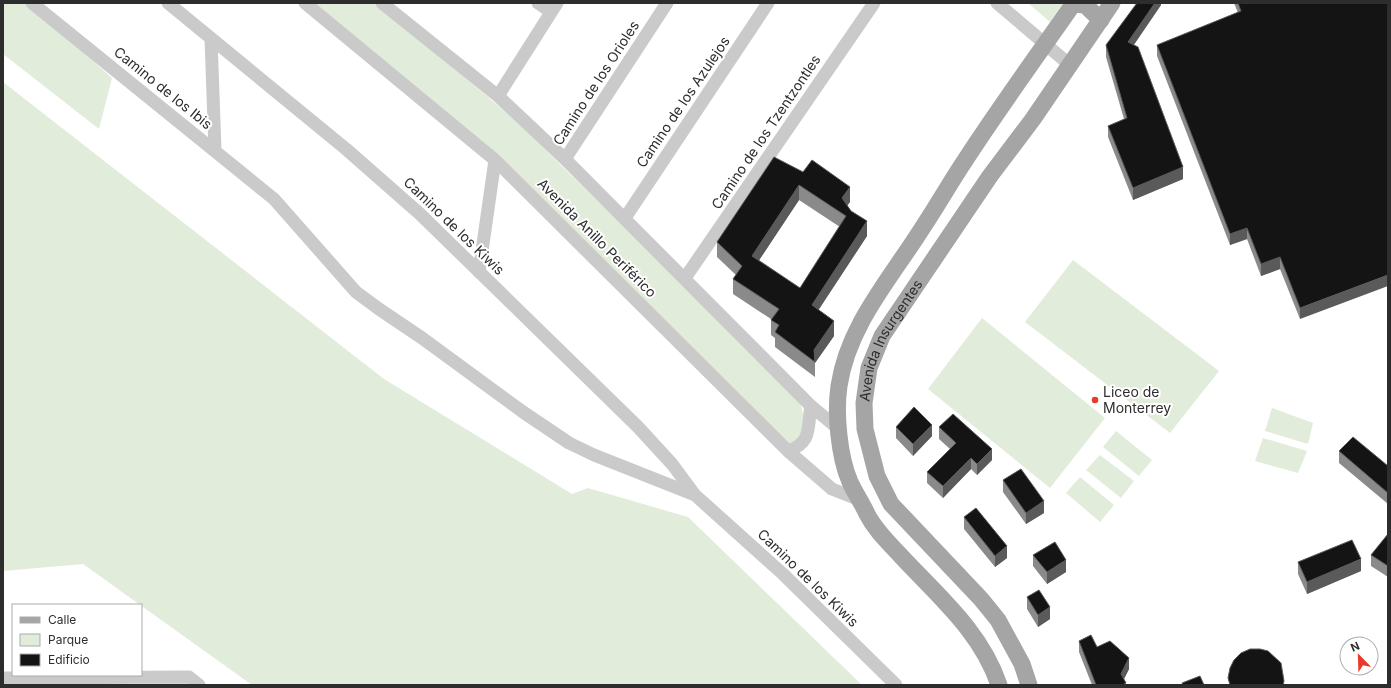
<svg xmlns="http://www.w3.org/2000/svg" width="1391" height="688" font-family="Inter,sans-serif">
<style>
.green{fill:#e1ecda}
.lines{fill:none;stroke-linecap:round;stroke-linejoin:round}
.minor{stroke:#cacaca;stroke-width:13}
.major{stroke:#a5a5a5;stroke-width:17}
.wall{fill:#8a8a8a;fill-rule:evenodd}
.shaded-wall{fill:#5a5a5a}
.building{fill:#141414;stroke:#5a5a5a;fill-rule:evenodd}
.poi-dot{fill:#eb3929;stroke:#fff;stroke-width:1.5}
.labels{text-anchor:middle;stroke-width:4;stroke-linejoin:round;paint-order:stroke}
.street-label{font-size:14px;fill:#2d2d2d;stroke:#fff}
.poi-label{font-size:14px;fill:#2d2d2d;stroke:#fff;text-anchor:start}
</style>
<rect width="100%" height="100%" fill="#fff"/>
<path class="green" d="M3 3H23L38 11 112 78 99 129 3 54Z
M315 3H374L487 96 519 124 620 223 801 404 805 424 802 438 789 445 512 168Z
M1028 3H1063L1050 22Z
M3 82 384 379 572 494 588 488 688 517 862 685H252L83 564 3 571Z
M1073 260 1219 371 1170 433 1025 322Z
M982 318 1105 418 1050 488 928 389Z
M1272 408 1313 423 1308 444 1265 431Z
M1116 431 1152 460 1139 476 1103 447Z
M1263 438 1307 451 1298 473 1255 461Z
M1100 455 1134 481 1121 498 1086 470Z
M1080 477 1114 505 1100 522 1066 493Z"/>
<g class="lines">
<path class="minor" d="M32 3 274 199 356 292 379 309 422 338 523 412 569 443 594 455 695 495
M168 3 346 149 420 214 638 427 672 464 695 495 783 574 896 685
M305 3 495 160 788 451 832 489 860 500
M382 3 498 96 565 159 811 406 840 430
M538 3 551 12
M997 3 1070 65
M211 39 215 150
M498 96 557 3
M565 159 667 3
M625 218 768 3
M479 272 495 160
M685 278 874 3
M788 451C813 442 807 427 811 406
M5 678 189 677 199 685"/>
<g class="major">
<path d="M1073 4 1085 5 1101 20"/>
<path d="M999 685C981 631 937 595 900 555 888 542 875 530 867 514 862 503 855 493 850 482 839 457 835 413 839 386 848 325 891 278 923 227 937 206 950 183 964 162 999 108 1037 56 1074 3"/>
<path id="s1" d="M1029 685 1022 664 998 620 981 599 891 504 877 476 865 429 864 403 869 368 882 336 990 176 1033 119 1112 3"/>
</g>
</g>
<path class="wall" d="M1161 3V5L1134 45 1183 179 1133 200 1108 137V126L1124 119 1106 57V45Z
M1234 3H1388L1300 319 1280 269 1261 276 1247 239 1230 245 1157 56V45L1238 13Z
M774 157 850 202 847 205 867 236 818 310 834 336 815 363V377L775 347V338L771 335V319L733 294V279L736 275 717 257V242ZM799 200 840 227 800 288 759 260Z
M896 427 932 436 913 456 896 438Z
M939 427 992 460 977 475 971 469 943 498 927 483V472L950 449 939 439Z
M1339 451 1388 466V504L1339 463Z
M1003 480 1044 513 1026 524 1003 492Z
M964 517 1007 558 995 567 964 529Z
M1388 534V577L1371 566V555Z
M1033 555 1066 572 1047 584 1033 566Z
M1298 562 1361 571 1307 594 1298 574Z
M1027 597 1050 619 1038 627 1027 609Z
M1079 641 1097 647 1129 669 1124 679 1126 685H1092L1079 652Z"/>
<path class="shaded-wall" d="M1155 3H1161V5L1128 53V42Z
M1183 167V179L1133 200V188Z
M799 185V200L752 271V256Z
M850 187V202L842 213V198Z
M867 221V236L812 320V305Z
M1247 228V239L1230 245V234Z
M1280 257V269L1261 276V264Z
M1388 275V286L1300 319V308Z
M834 321V336L815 363 814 350Z
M932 425V436L913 456V444Z
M992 449V460L977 475V464Z
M971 458V469L943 498V486Z
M1044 501V513L1026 524V513Z
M1007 546V558L995 567V556Z
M1361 559V571L1307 594V582Z
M1066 560V572L1047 584V572Z
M1050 607V619L1038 627V615Z
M1129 658V669L1121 685V674Z"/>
<path class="building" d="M1137 3H1155L1128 42 1138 47 1183 167 1133 188 1108 126 1127 118 1106 45Z
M1238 3H1388V275L1300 308 1280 257 1261 264 1247 228 1230 234 1157 45 1241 11Z
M774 157 803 172 812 160 850 187 842 198 851 211 867 221 812 305 834 321 814 350 815 362 775 332 779 325 771 320 779 309 733 279 742 266 717 242ZM799 185 846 216 800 288 752 256Z
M914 407 932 425 913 444 896 427Z
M953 414 992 449 977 464 971 458 943 486 927 472 956 443 939 427Z
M1353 437 1388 466V493L1339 451Z
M1021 469 1044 501 1026 513 1003 480Z
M976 508 1007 546 995 556 964 517Z
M1388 534V566L1371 555Z
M1352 540 1361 559 1307 582 1298 562Z
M1055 542 1066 560 1047 572 1033 555Z
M1039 590 1050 607 1038 615 1027 597Z
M1091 635 1097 647 1110 641 1129 658 1121 674 1126 683 1122 685H1096L1079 641Z
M1250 649H1260L1268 651 1281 663 1284 681 1283 685H1230L1228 678 1230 668 1234 660 1241 653Z
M1200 676 1204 685H1183L1182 683Z"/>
<circle class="poi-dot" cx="1095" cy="400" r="4"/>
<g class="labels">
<g class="street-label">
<text transform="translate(596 83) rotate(-57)" y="5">Camino de los Orioles</text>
<text transform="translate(163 88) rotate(39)" y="5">Camino de los Ibis</text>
<text transform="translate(683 102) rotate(-56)" y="5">Camino de los Azulejos</text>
<text transform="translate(766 132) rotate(-56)" y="5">Camino de los Tzentzontles</text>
<text transform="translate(454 226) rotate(44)" y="5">Camino de los Kiwis</text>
<text transform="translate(597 238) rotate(45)" y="5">Avenida Anillo Periférico</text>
<text dy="5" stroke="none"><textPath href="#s1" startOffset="405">Avenida Insurgentes</textPath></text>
<text transform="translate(808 578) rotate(44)" y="5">Camino de los Kiwis</text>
</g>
<g class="poi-label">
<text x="1103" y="397">Liceo de<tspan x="1103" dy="16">Monterrey</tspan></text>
</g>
</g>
<rect width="1391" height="688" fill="none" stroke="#2d2d2d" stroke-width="8"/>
<rect x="12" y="604" width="130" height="72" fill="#ffffff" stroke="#ababab"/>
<rect x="20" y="617" width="20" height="6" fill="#a5a5a5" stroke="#ababab"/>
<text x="48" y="624" font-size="12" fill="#2d2d2d">Calle</text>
<rect x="20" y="634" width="20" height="12" fill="#e1ecda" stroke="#ababab"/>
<text x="48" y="644" font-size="12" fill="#2d2d2d">Parque</text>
<rect x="20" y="654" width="20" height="12" fill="#141414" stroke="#ababab"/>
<text x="48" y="664" font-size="12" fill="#2d2d2d">Edificio</text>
<g transform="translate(1359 656) rotate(337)"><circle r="19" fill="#ffffff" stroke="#ababab"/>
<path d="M0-3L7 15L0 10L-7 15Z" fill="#eb3929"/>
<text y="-6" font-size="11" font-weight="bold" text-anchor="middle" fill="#2d2d2d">N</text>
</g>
</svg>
